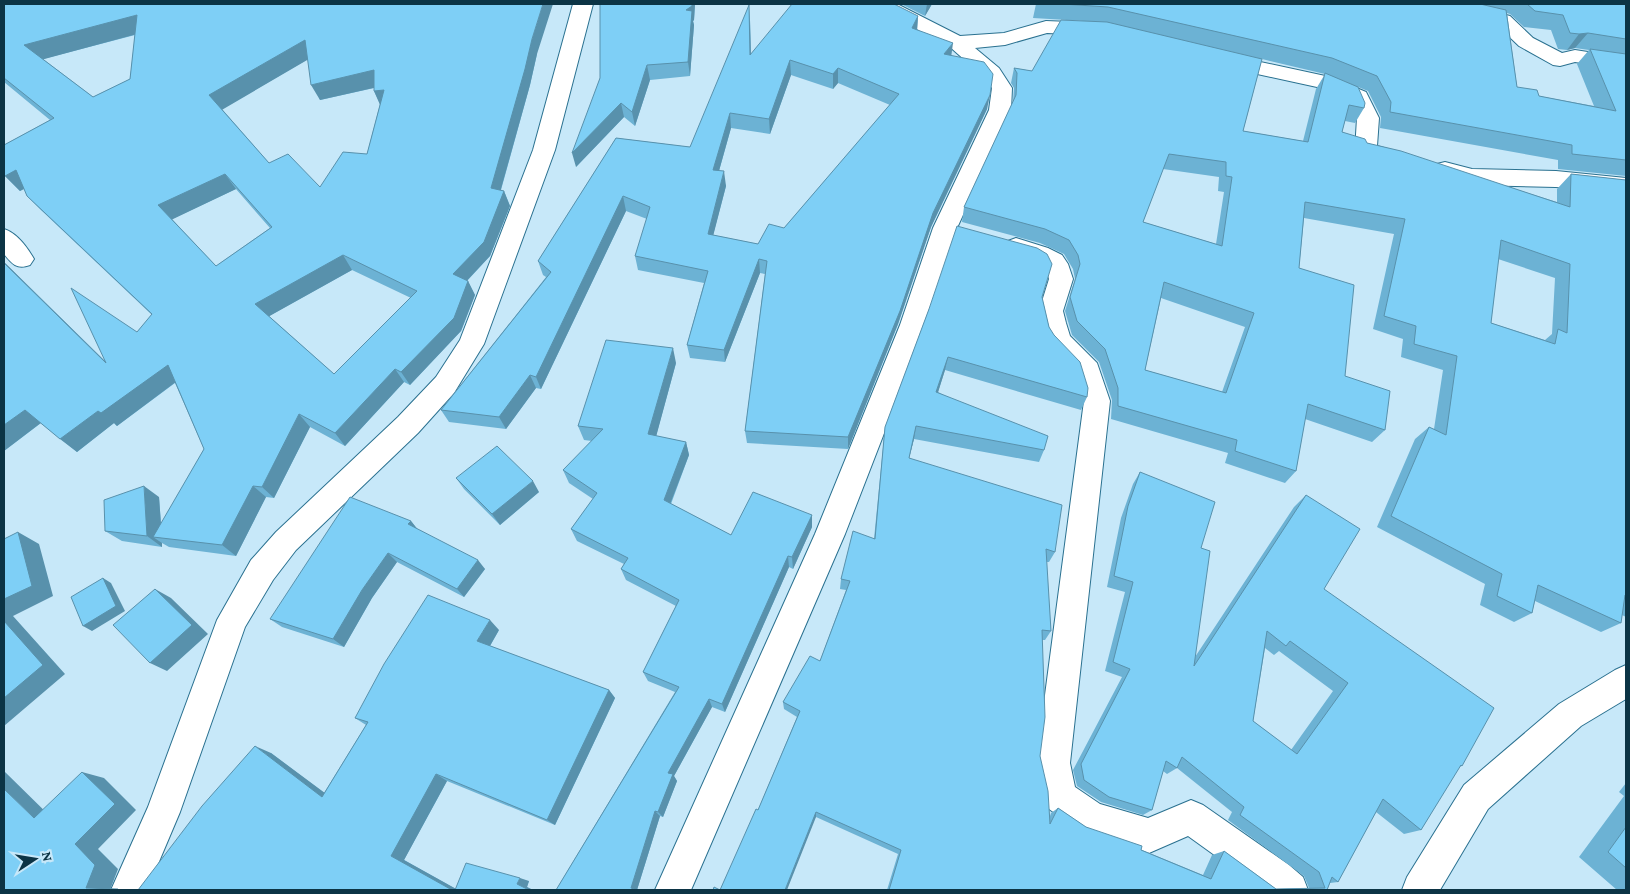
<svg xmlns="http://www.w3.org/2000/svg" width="1630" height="894" font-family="'Crimson Pro',serif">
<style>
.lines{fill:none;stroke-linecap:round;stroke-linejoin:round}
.minor-casing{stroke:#2a7190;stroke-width:2}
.minor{fill:#fff;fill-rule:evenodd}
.wall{fill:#6cb2d4;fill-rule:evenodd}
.shaded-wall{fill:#5891ac}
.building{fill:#7ecff6;stroke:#5891ac;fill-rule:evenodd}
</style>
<rect width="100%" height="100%" fill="#c7e8f9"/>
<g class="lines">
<g class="minor-casing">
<path id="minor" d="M573 4H593L555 150 484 344 454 393 418 433 296 550 273 580 245 627 180 812 147 890H111L148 807 217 620 251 560 276 532 398 417 436 377 460 340 533 150Z
M873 4H897L960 36 1004 33 1046 21 1094 23 1101 25 1104 29 1101 33 1094 35 1047 33 1005 45 975 48 999 68 1012 88 1011 110 957 228 926 325 845 534 691 890H655L815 534 900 325 933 228 989 110 992 88 985 78 950 47 876 8Z
M1429 4H1461L1510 16 1533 38 1562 53 1575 50 1626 58V70L1575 62 1560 66 1553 65 1519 46 1496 24 1432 8Z
M1223 54 1330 77 1366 92 1379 118 1377 146 1401 153 1404 158 1401 163 1393 166 1358 156 1355 151 1357 118 1350 101 1317 87 1216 65 1213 60 1216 55Z
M1445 162 1472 169 1556 171 1626 178V194L1556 187 1472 185 1437 176 1434 170 1437 164Z
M4 229C17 233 27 247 34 259L30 265C17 270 12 264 4 254Z
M1016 238 1048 248 1062 255 1068 264 1073 279 1063 311 1066 323 1070 336 1097 363 1110 401 1070 763 1075 787 1100 804 1148 818 1191 800 1203 805 1289 865 1303 877 1308 890H1263L1188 836 1149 853 1079 830 1049 809 1044 797 1036 763 1084 401 1076 375 1050 348 1040 323 1039 311 1049 279 1047 272 1044 267 1032 261 1008 253 1004 247 1008 241Z
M1626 665V699L1581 726 1488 809 1440 890H1402L1407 877 1464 785 1559 704 1615 670Z"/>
</g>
<use href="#minor" class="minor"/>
</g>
<path class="wall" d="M4 4 537 54 530 85 501 190 504 191 510 206 490 256 467 281H468L475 295 461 331 410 385 404 382 345 446 310 427 274 498 266 497 236 556 169 547 162 543V547L122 541 105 531 159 497 161 524 204 449 175 383 117 426 114 423 77 452 41 423 4 451V262L104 360 137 332 152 315 42 211 27 196 24 189 20 191 4 175V145L50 120 4 82ZM135 35 130 79 93 97 43 59ZM308 59 320 100 374 88V91L380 104 367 154 320 187 269 163 222 109ZM236 189 270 228 216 266 172 219ZM352 270 411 298 334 374 269 316Z
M600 4H695L694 20 693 21 694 25 690 76 650 80 635 126 624 117 576 167 600 78Z
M901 4H932L925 16Z
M1036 4H1626V176L1558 169V160L1380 128 1381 117 1368 91 1358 87 1364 108 1355 123 1345 121 1342 132 1367 143 1557 202V189L1571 174 1626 180V617L1622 615 1621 623 1601 632 1535 601 1532 613 1514 622 1480 605 1485 584 1377 527 1415 439 1429 427 1434 429 1443 370 1401 357 1403 339 1373 329 1394 234 1304 218 1299 268 1345 376 1385 430 1372 442 1305 419 1296 471 1285 483 1225 463 1228 453 1111 419 1112 400 1099 362 1072 335 1065 311 1075 279 1073 269 1064 254 1040 243 962 222 964 207 1013 102 1014 88 1011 83 1014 68 1032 71 1100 22 1033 18ZM1507 13 1510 14 1524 27 1551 30 1558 49 1567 50 1575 48 1589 50 1577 64 1594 106 1539 96 1517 87ZM1262 59 1325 74 1316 89 1303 141 1243 131ZM1163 169 1219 177 1218 191 1224 192 1216 244 1143 222ZM1498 259 1555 278 1552 334 1545 340 1491 323ZM1161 298 1245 327 1222 392 1145 370Z
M918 16 917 29 951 55 987 109 931 227 898 324 848 449 747 443 745 431 765 274 760 273 725 362 690 358 687 345 704 283 638 270 635 256 647 219 626 211 541 389 536 388 506 429 449 422 441 410 546 277 543 275 538 261 616 138 690 147 750 20 751 54ZM791 75 833 89 838 83 890 105 784 228 758 244 713 235 726 186 719 171 731 128 770 134Z
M1042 297 1049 327 1087 397 1081 410 945 370 938 392 1044 450 1039 462 914 439 909 458 1055 552 1049 562H1046L1051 631 1045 640H1042L1040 756 1050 816 1051 813 1058 808 1086 827 1203 875 1212 855 1224 851 1276 889 1309 888 1304 876 1228 820 1232 812 1177 768 1167 774 1163 771 1152 810 1143 815 1101 802 1077 786 1073 770 1122 677 1105 671 1125 592 1107 587 1121 518 1133 484 1140 472 1201 548 1195 657 1294 507 1306 495 1324 589 1462 766 1459 767 1421 830 1404 834 1376 812 1338 882 1330 883 1327 890H887L898 854 816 817 720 890 758 810 797 717 784 709 783 702 820 661 846 590 840 589 841 579 874 539 885 427 929 309ZM1265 648 1274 655 1279 651 1333 691 1291 750 1253 721Z
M676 363 656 436 686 442 689 455 671 504 731 535 812 515V527L793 569 789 567 725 712 712 707 674 776 677 781 663 817 660 816 637 890H556L675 692 648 681 643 672 676 606 626 580 621 569 624 564 577 541 571 529 593 499 569 483 563 470 592 441 584 440 578 426Z
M456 478 539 492 500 525 464 489Z
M411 521 417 529 485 569 464 597 397 562 372 598 344 647 282 627 270 619Z
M499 630 490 646 609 690 615 698 555 825 447 781 404 860 456 889 529 881 527 887 533 890H138L271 753 324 793 366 725 355 718Z
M1626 783V890H1617L1579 857 1624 796 1619 792Z"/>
<path class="shaded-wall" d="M543 4H553L537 54 530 85 497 203 491 188 532 39Z
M692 4H695L694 20 693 21 694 25 690 76 688 62 686 10Z
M927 4H932L925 16Z
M749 5 750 20 751 70 750 55Z
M137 15 148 31 37 61 24 45Z
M918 16 917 32 912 28Z
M1588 33 1575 48 1567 50 1579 34Z
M305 40 314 56 220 111 209 95Z
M953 43 951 58 944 54Z
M790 60 791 75 770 134 769 119Z
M647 65 650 80 635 126 632 112Z
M838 68V83L833 89V74Z
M374 70 382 86 320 100 311 85Z
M384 90 381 107 374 91Z
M990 95 987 109 931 227 898 324 848 449V437L933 213Z
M621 103 624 117 576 167 572 153Z
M730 113 731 128 715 185 713 170Z
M16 170 31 185 20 191 5 176Z
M724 171 726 186 710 248 708 234Z
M225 174 236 189 171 220 158 205Z
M504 191 510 206 490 256 460 288 453 274Z
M623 196 626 211 541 389 536 377Z
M343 255 352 270 266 318 255 304Z
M759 259 760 273 725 362 724 350Z
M4 262 121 377 106 363 4 263Z
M468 281 475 295 461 331 410 385 401 372Z
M673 348 676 363 653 448 648 434Z
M948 357 945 370 934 405 936 392Z
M168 365 181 378 117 426 114 423 77 452 60 439 98 411Z
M395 369 404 382 345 446 335 433Z
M530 375 536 388 506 429 499 417Z
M25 410 42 422 4 451V425Z
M299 414 310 427 274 498 262 487Z
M916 426 914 439 906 470 909 458Z
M686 442 689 455 667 512 664 500Z
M533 481 539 492 500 525 492 514Z
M144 486 159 497 162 538 153 537 162 543V547L147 536Z
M253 486 266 497 236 556 222 545Z
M812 515V527L793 569 792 557Z
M411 521 419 531 408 524Z
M18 532 39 544 53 596 13 616 65 674 4 726V599Z
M388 553 397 562 372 598 344 647 333 639 362 590Z
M788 556 789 567 725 712 722 704Z
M478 560 485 569 464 597 457 589Z
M103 578 111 583 125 611 92 631 83 626Z
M155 589 171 598 208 634 167 671 150 663Z
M490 620 499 630 487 651 477 641Z
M609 690 615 698 555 825 547 820Z
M709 699 712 707 674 776 677 781 663 817 658 812 668 773Z
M255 746 271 753 337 802 322 797Z
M4 771 58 824 34 818 4 789Z
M82 772 104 778 136 810 98 849 118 869 110 890 86 888 75 844Z
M436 774 447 781 404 860 458 890H452L391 856Z
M655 811 660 816 637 890 631 888Z
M816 812V817L787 890H785Z
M520 878 529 881 527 887 533 890H529L517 884Z"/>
<path class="building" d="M4 4H543L532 39 525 69 491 188 504 191 484 242 453 274 468 281 454 318 401 372 395 369 335 433 299 414 262 487 253 486 222 545 153 537 204 449 168 365 101 413 98 411 60 439 25 410 4 425V263L106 363 71 288 137 332 152 314 27 196 16 170 5 176 4 175V145L54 118 4 78ZM137 15 130 79 93 97 24 45ZM305 40 311 85 374 70V91L384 90 367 154 343 152 320 187 288 154 269 163 209 95ZM225 174 272 227 216 266 158 205ZM343 255 417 291 334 374 255 304Z
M600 4H692V6L686 10 692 11 688 62 647 65 632 112 621 103 572 153 600 78Z
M792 4H894L918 16 912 28 953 43 944 54 984 62 993 74 990 95 933 213 900 311 848 437 745 431 767 261 759 259 724 350 687 345 708 271 635 256 650 207 623 196 536 377 530 375 499 417 441 410 551 272 538 261 616 138 690 147 749 5 750 55ZM790 60 833 74 838 68 899 94 784 228 769 224 758 244 708 234 724 171 713 170 730 113 769 119Z
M1062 4H1480L1506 10 1517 87 1537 90 1539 96 1616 111 1590 49 1626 54V160L1572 154V145L1390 112 1391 102 1377 76 1332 58 1108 7Z
M1527 4H1626V39L1588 33 1579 34 1570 33 1563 15 1535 11Z
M1061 20 1107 22 1262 59 1243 131 1308 142 1325 73 1358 87 1365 103 1364 108 1349 105 1342 132 1365 139 1367 143 1401 151 1570 207 1571 174 1626 180V596L1625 595 1621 623 1538 585 1532 613 1497 596 1502 574 1391 516 1429 427 1446 435 1457 356 1414 344 1416 326 1384 316 1405 219 1305 202 1299 268 1354 285 1345 376 1390 391 1385 430 1308 404 1296 471 1235 451 1237 440 1118 406V388L1105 349 1077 321 1070 297 1080 264 1078 255 1069 240 1045 229 964 207 1016 95 1017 73 1014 68 1032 71ZM1169 154 1226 162V176L1232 177 1222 246 1143 222ZM1501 240 1570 264 1567 333 1558 329 1555 344 1491 323ZM1164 282 1254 313 1226 393 1145 370Z
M957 226 1037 248 1047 254 1052 264 1042 297 1049 327 1054 335 1080 362 1088 388 1087 397 948 357 936 392 1048 436 1044 450 916 426 909 458 1062 505 1055 552 1046 549 1051 631 1042 630 1045 717 1040 756 1048 791 1050 824 1058 808 1086 827 1142 846 1141 850 1211 879 1224 851 1276 889 1325 888 1319 872 1240 815 1244 807 1182 757 1177 768 1166 761 1152 810 1109 797 1084 780 1081 764 1130 669 1113 662 1133 582 1114 576 1128 506 1140 472 1215 502 1201 548 1210 551 1194 666 1306 495 1360 529 1324 589 1494 708 1462 766 1461 765 1421 830 1383 799 1338 882 1332 877 1327 890H889L901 850 816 812 785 890H713L714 887 720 890 756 809 758 810 800 711 783 702 810 656 820 661 850 581 841 579 853 531 875 539 885 427 929 309ZM1267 631 1286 646 1290 641 1348 683 1297 754 1253 721Z
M606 340 673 348 648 434 686 442 664 500 731 535 753 492 812 515 792 557 788 556 722 704 709 699 668 773 673 774 658 812 655 811 631 888 637 890H556L679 687 643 672 679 600 621 569 628 558 571 529 597 493 563 470 603 429 578 426Z
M497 446 533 481 492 514 456 478Z
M144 486 147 536 105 531 104 500Z
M350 497 411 521 408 524 478 560 457 589 388 553 362 590 333 639 270 619Z
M18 532 32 586 4 599V539Z
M103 578 116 606 83 626 71 597Z
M155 589 192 625 150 663 113 625Z
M428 595 490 620 477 641 609 690 547 820 436 774 391 856 452 890H138L202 806 255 746 322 797 368 722 355 718 384 664Z
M4 621 43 665 4 698Z
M82 772 115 804 75 844 95 865 86 888 118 889 119 890H4V789L34 818Z
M1626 827V868L1608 852Z
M466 863 520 878 517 884 529 890H455Z"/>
<rect width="1630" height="894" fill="none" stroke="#0c3445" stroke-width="10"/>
<g transform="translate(35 859) rotate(78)" stroke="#c7e8f9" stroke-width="4" paint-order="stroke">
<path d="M0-4L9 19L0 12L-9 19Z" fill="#0c3445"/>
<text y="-8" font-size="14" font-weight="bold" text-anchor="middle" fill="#0c3445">N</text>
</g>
</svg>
